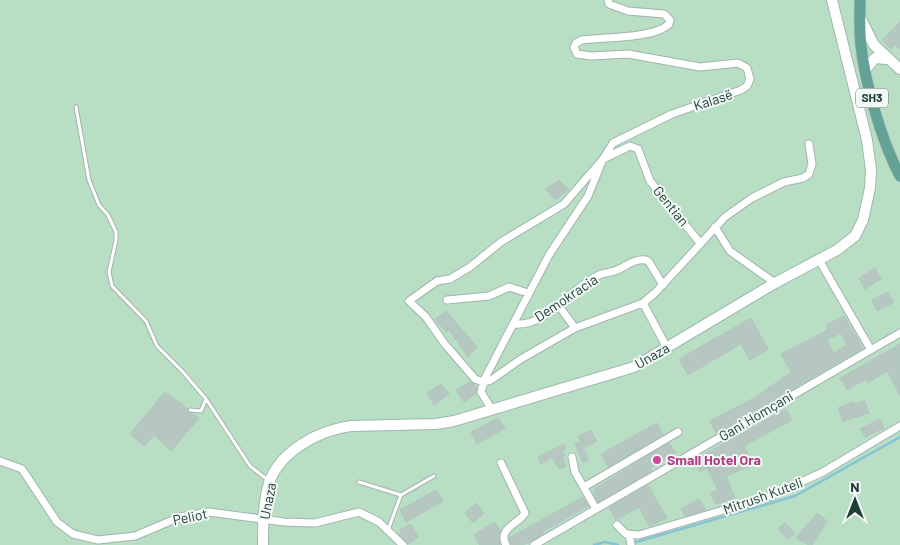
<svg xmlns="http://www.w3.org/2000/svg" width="900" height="545" font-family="Barlow,sans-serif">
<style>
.green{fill:#b8dec4}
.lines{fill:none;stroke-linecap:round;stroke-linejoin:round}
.stream{stroke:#85c4d4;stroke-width:2.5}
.building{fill:#b5c7c0;stroke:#b2c6bf;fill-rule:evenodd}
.lane-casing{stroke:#a3b4ae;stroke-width:5}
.street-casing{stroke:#a3b4ae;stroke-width:9}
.secondary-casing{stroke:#9eb8b0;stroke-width:12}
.primary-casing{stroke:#c1c9c7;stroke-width:13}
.lane{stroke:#fff;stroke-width:3}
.street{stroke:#fff;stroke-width:7}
.secondary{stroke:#fff;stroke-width:10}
.primary{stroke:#62a396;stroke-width:11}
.hotel-dot{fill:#d1479c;stroke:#f1f8f5;stroke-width:2}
.labels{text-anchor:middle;stroke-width:4;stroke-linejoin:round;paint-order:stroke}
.shield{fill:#f1f8f5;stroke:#5f756f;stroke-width:1}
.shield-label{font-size:12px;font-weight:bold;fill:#203d36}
.street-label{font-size:14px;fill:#203d36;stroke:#f1f8f5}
.hotel-label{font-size:14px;font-weight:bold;fill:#b23c85;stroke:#f1f8f5;text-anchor:start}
</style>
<rect width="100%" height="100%" fill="#e0ece7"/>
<path class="green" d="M0 0H900V545H0Z"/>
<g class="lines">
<path class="stream" d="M633 543 795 496 900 437
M594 545 605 542 618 545"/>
</g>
<path class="building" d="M900 22V49L895 45 891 49 882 40Z
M559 180 569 190 555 200 546 189Z
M875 268 881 279 865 289 859 278Z
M888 292 894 302 877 311 872 300Z
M446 311 477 347 468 357 449 330 446 332 435 319Z
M844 316 863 348 716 433 710 421 756 397 791 372 781 354 828 330 826 325ZM841 333 847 345 834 353 827 340Z
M751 318 768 349 750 360 741 344 688 375 679 359Z
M900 344V395L887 371 868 383 866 379 847 390 840 378Z
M470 382 477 387 476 393 464 402 456 390Z
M441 384 449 394 434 405 427 393Z
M165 392 187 408 188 412 199 418 171 451 154 435 144 446 130 434Z
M865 401 869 413 843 421 838 408 853 402V404Z
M786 409 792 420 744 446 752 465 726 476 735 498 716 504 710 493 718 490 707 468 700 472 694 460Z
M498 418 505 428 477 444 471 432Z
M880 419 884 428 865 437 860 429Z
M657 423 663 435 608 467 601 454Z
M591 431 597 441 583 448 589 460 583 463 575 444 581 442 578 436Z
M669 443 676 453 650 468 652 471 598 502 593 493 596 492 594 489Z
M564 444 566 448 562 451 565 455 562 457 566 466 559 469 552 457 541 464 538 457Z
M648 485 667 518 649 526 639 507 616 520 609 508Z
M436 490 443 501 406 522 400 510Z
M583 497 588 506 542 532 543 534 523 545H511L509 538Z
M699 499 706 510 685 516 681 509Z
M476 503 484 513 473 523 465 513Z
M817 513 827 521 812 545H809L796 538Z
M495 522 500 530V545H480L474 535Z
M785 523 795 534 788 539 778 529Z
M410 524 419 537 408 544 399 534 401 532 400 530Z"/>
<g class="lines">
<g class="lane-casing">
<path id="lane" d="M76 107 89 180 99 205 108 215 116 232V240L109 272 112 286 146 321 157 346 183 372 206 399 250 466 269 481
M190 410 201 411 206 399
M359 482 401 495
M388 530 401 495 434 476"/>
</g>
<g class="street-casing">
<path id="street" d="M715 227 730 251 775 283
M700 243 650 181 638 149 630 146 603 159 564 204 501 242 470 267 450 279 437 281 409 301 426 317 444 343 475 379 483 382 491 380 521 359 575 328 643 303 656 292 725 217 752 198 784 182 803 178 809 174 812 164 809 144
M819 260 871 350
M447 300 489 296 509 287 528 293
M643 303 667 348
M559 306 575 328
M514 324C548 327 570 288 599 275 605 272 611 273 617 270 627 266 635 258 646 260L649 262 663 285
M492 410 481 392 485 378 549 255 588 196 603 159 613 143 672 114 741 90 747 86 750 79 747 68 738 63 700 67 628 54 591 56 577 54 574 47 576 43 582 40C603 37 654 39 669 24L670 20 664 14 628 11 609 4 608 0
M572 457 575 472 596 509
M0 461 22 469 57 522 73 534 98 540 135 536 180 517 209 512 284 522 315 523 359 512 379 522 403 545
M501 463 525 513C519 524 497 528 506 545
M584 487 678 432
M617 525 626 534 639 535 771 496 823 472 900 426
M629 534 631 545
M534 545 900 333"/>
</g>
<g class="secondary-casing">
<path id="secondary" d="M860 17 874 45 900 69
M866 69 875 58 887 59
M263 545C263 525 263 503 269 483 280 451 319 430 351 426L436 424 454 421 634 367 775 283 837 250 855 236 863 220 870 188 871 170 867 140 832 0"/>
</g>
<g class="primary-casing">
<path id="primary" d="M860 0C860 15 859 31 861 46 865 84 882 142 900 176"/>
</g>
<use href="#lane" class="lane"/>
<use href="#street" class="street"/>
<use href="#secondary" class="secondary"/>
<use href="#primary" class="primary"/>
</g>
<circle class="hotel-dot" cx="657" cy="460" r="5"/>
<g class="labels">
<rect class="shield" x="856" y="88.5" width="32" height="19" rx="4"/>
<g class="shield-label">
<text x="872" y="102">SH3</text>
</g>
<g class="street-label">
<text transform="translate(713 100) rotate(-18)" y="5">Kalasë</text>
<text transform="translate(671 206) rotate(51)" y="5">Gentian</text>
<text transform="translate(566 298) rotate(-34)" y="5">Demokracia</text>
<text transform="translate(652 356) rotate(-30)" y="5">Unaza</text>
<text transform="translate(756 416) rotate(-31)" y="5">Gani Homçani</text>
<text transform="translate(763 496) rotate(-20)" y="5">Mitrush Kuteli</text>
<text transform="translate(268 501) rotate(-79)" y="5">Unaza</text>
<text transform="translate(190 517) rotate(-12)" y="5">Peliot</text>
</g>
<g class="hotel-label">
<text x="667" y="465">Small Hotel Ora</text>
</g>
</g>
<g transform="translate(855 500)" stroke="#f1f8f5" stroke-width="4" paint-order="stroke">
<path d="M0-4L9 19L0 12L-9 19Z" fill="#203d36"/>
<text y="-8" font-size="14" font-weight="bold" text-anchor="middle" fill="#203d36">N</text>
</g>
</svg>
